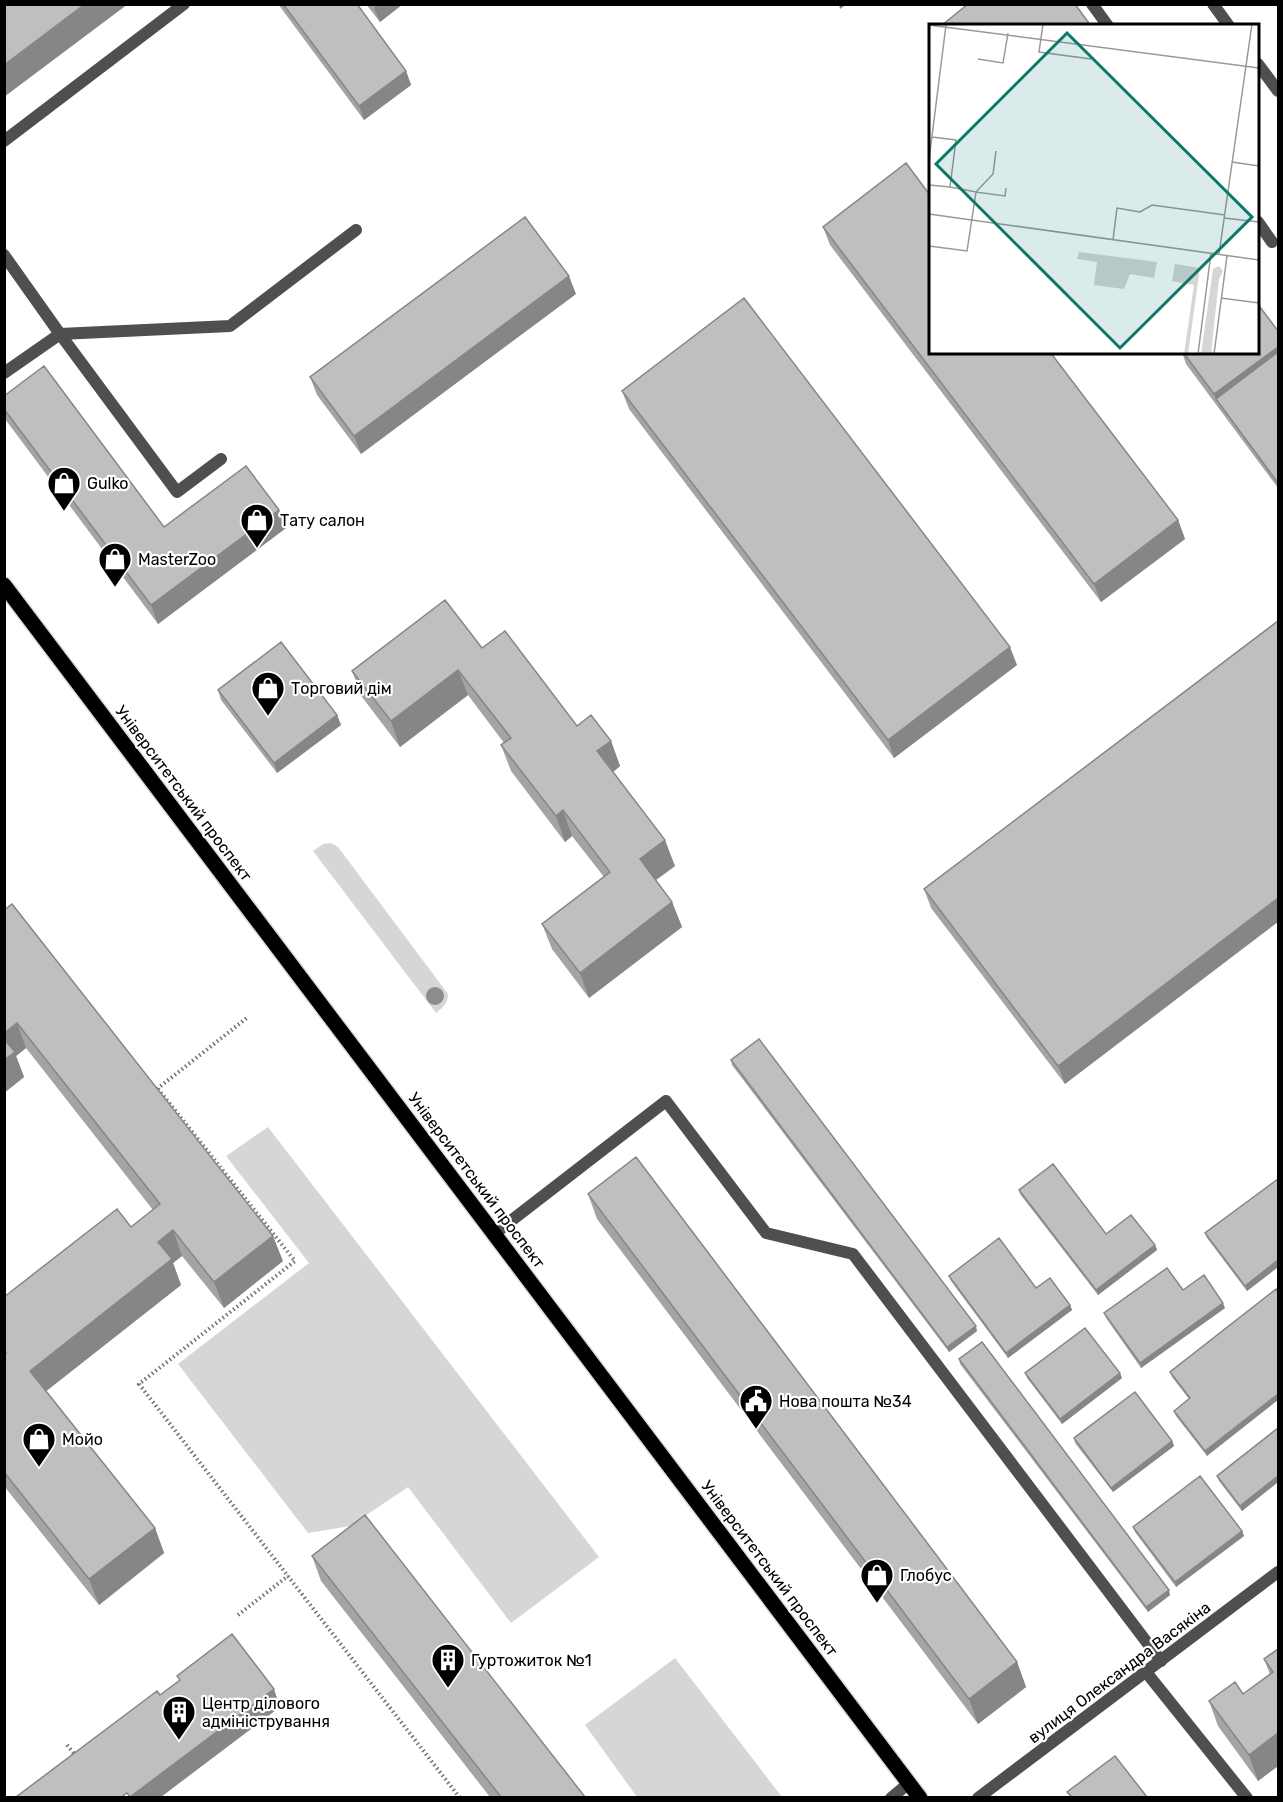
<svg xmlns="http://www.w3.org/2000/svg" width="1283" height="1802" font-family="Rubik,sans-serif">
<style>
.green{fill:#d6d6d6}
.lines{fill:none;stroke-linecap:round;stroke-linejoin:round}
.primary-casing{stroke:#dbdbdb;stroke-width:18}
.path{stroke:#717171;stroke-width:4;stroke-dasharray:1.5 3;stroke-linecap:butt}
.service{stroke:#4f4f4f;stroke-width:12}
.tertiary{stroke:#4f4f4f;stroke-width:12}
.primary{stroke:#000;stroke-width:15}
.tree{fill:#8c8c8c}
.wall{fill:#a4a4a4}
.shaded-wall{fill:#868686}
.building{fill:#bfbfbf;stroke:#868686;stroke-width:1.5}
.labels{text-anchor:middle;stroke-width:4.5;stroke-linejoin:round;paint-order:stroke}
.poi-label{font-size:16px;fill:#000;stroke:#fff;text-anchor:start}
.street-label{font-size:16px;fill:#000;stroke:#fff}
.inset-road{fill:none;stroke:#999;stroke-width:1.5}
.view{fill:#0f766e;fill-opacity:0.15;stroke:#0f766e;stroke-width:3}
.inset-edge{fill:none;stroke:#000;stroke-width:3}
</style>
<rect width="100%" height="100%" fill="#fff"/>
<path class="green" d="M331 843 338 847 448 994C448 1004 443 1007 436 1013L313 851 323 844Z
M268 1127 599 1557 511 1623 408 1487 350 1526 308 1533 178 1364 309 1263 226 1156Z
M675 1658 782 1797H637L585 1725Z"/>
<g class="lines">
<g class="primary-casing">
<path id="primary" d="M4 585 920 1798"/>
</g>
<path class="path" d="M157 1089 248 1017
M158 1089 295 1261 139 1384 460 1798
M238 1615 288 1576
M67 1745 76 1756"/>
<path class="service" d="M1092 4 1108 26
M4 141 184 4
M1258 222 1272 242
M4 255 60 334 230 326 356 230
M4 373 60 334 177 492 221 459
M494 1234 666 1101 766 1233 853 1254 1161 1661
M1146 1672 1247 1798"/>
<path class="tertiary" d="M1213 4 1229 26
M1258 64 1278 91
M891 1798 909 1783
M978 1798 1278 1572"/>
<use href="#primary" class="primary"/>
</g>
<circle class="tree" cx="435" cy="996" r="9"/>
<path class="wall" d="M278 4H357L406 71 411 85 364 120Z
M366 4H403L380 22Z
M823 227 1178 520 1185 539 1101 602 830 245Z
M576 294 361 454 317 395 310 377Z
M1278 331V488L1186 364 1182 352H1257Z
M622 391 1017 665 894 758 629 409Z
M4 396 164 527 286 528 158 624 5 419Z
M1278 621 1065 1084 931 908 924 889Z
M482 648 577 726 611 741 620 766 613 772 675 866 656 880 672 902 682 927 589 998 552 949 542 924 604 877 572 836 565 842 511 771 501 745 504 743 468 695 400 747 362 697 352 671Z
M218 690 337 715 341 725 277 773 221 700Z
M4 910 283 1261 224 1308 182 1256 173 1263 181 1285 46 1391 155 1528 164 1553 99 1605 4 1486V1297L131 1227 153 1210 26 1048 16 1056 24 1077 4 1093Z
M731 1060 977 1331 949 1352 732 1065Z
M1278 1179V1267L1247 1291 1207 1238 1205 1233Z
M1019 1190 1106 1234 1155 1245 1157 1250 1098 1295 1020 1194Z
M588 1194 1017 1662 1026 1687 978 1724 597 1219Z
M949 1276 1036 1288 1070 1305 1072 1310 1008 1358 951 1281Z
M1276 1289 1207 1456 1176 1416 1174 1411 1189 1399 1172 1377 1170 1372Z
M1225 1308 1141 1368 1106 1318 1104 1313Z
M959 1359 1170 1595 1148 1612 960 1364Z
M1025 1373 1122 1378 1062 1424 1027 1378Z
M1278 1428V1482L1242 1511 1219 1481 1217 1476Z
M1074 1438 1172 1441 1174 1446 1113 1492 1075 1443Z
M1133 1527 1242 1531 1244 1536 1176 1587 1135 1532Z
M312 1556 585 1797H490L321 1581Z
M1278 1649V1766L1258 1781 1218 1726 1209 1701 1243 1694 1270 1674 1264 1659Z"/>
<path class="shaded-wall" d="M85 4H128L4 97V65Z
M379 4H403L380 22 374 8Z
M839 4H847L840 9Z
M406 71 411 85 364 120 359 106Z
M569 276 576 294 361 454 354 436Z
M1278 347V365L1216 399 1214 394Z
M279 510 286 528 158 624 151 605Z
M1178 520 1185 539 1101 602 1094 584Z
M1010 647 1017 665 894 758 888 740Z
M458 670 468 695 400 747 391 721Z
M337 715 341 725 277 773 274 763Z
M611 741 620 766 607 777 597 751Z
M563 810 572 836 565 842 556 816Z
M665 840 675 866 649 885 640 859Z
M1278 898V922L1065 1084 1058 1066Z
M672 902 682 927 589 998 580 973Z
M17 1023 26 1048 16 1056 24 1077 4 1093V1033Z
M173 1230 182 1256 173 1263 181 1285 40 1396 30 1371 158 1242Z
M273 1236 283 1261 224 1308 214 1282Z
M1155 1245 1157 1250 1098 1295 1096 1290Z
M1278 1260V1267L1247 1291 1245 1286Z
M1223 1303 1225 1308 1141 1368 1140 1363Z
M1070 1305 1072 1310 1008 1358 1006 1353Z
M976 1326 977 1331 949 1352 947 1347Z
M1120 1373 1122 1378 1062 1424 1060 1419Z
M1278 1394V1400L1207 1456 1205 1451Z
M1172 1441 1174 1446 1113 1492 1111 1488Z
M1278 1476V1482L1242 1511 1240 1506Z
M155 1528 164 1553 99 1605 89 1579Z
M1242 1531 1244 1536 1176 1587 1175 1582Z
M1169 1590 1170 1595 1148 1612 1146 1607Z
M1017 1662 1026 1687 978 1724 969 1699Z
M274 1689 280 1707 161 1797H130Z
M1278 1733V1766L1258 1781 1249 1755Z"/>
<path class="building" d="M4 4H85L4 65Z
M283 4H357L406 71 359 106Z
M968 4H1075L1091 26H941Z
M906 163 930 195V352H1050L1178 520 1094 584 823 227Z
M525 217 569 276 354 436 310 377Z
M744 298 1010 647 888 740 622 391Z
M1257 303 1278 331V347L1214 394 1183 352H1257Z
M1278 352V483L1216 399Z
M44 366 164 527 246 466 279 510 151 605 4 409V396Z
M445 600 482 648 505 631 577 726 591 715 611 741 597 751 665 840 640 859 672 902 580 973 542 924 610 872 563 810 556 816 501 745 511 738 458 670 391 721 352 671Z
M1278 621V898L1058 1066 924 889Z
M281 642 337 715 274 763 218 690Z
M12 904 273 1236 214 1282 173 1230 158 1242 172 1259 30 1371 155 1528 89 1579 4 1472V1353H6L4 1351V1297L117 1209 131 1227 160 1204 17 1023 4 1033V910Z
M4 1039 15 1052 4 1060Z
M759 1039 976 1326 947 1347 731 1060Z
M636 1157 1017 1662 969 1699 588 1194Z
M1053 1164 1106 1234 1131 1215 1155 1245 1096 1290 1019 1190Z
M1278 1179V1260L1245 1286 1205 1233Z
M999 1238 1036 1288 1050 1278 1070 1305 1006 1353 949 1276Z
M1167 1268 1183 1290 1204 1275 1223 1303 1140 1363 1104 1313Z
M1276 1289 1278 1292V1394L1205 1451 1174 1411 1190 1398 1170 1372Z
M1085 1328 1120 1373 1060 1419 1025 1373Z
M982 1342 1169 1590 1146 1607 959 1359Z
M1135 1392 1172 1441 1111 1488 1074 1438Z
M1278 1428V1476L1240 1506 1217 1476Z
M1200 1476 1242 1531 1175 1582 1133 1527Z
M365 1515 585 1797H501L312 1556Z
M232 1634 274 1689 130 1797 127 1793 121 1797H16L157 1691 160 1695 180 1680 177 1676Z
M1278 1649V1733L1249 1755 1209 1701 1235 1682 1243 1694 1273 1672 1264 1659Z
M1115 1756 1147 1797H1072L1067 1792Z"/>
<defs>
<g id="shop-pin" transform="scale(1.725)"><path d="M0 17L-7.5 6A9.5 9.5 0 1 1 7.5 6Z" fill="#000" stroke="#fff"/><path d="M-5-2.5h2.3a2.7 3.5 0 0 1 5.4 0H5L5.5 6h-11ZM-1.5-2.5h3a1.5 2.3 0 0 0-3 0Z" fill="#fff"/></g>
<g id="civic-pin" transform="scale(1.725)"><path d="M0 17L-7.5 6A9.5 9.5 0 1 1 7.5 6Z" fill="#000" stroke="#fff"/><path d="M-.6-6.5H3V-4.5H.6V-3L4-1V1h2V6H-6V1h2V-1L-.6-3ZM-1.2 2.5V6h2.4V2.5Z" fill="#fff"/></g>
<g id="building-pin" transform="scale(1.725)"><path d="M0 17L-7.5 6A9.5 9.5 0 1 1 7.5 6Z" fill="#000" stroke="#fff"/><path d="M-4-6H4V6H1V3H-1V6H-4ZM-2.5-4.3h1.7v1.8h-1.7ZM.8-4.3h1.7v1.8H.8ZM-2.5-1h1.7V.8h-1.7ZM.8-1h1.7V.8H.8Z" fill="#fff"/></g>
</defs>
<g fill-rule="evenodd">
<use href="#shop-pin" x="64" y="483"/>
<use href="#shop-pin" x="257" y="520"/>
<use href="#shop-pin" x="115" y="559"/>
<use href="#shop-pin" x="268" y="688"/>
<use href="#civic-pin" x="756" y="1401"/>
<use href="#shop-pin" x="39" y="1439"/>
<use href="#shop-pin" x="877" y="1575"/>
<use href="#building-pin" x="448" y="1660"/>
<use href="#building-pin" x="179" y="1712"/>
</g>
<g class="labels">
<g class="poi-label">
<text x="87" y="489">Gulko</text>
<text x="280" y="526">Тату салон</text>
<text x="138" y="565">MasterZoo</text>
<text x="291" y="694">Торговий дім</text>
<text x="779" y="1407">Нова пошта №34</text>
<text x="62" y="1445">Мойо</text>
<text x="900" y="1581">Глобус</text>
<text x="471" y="1666">Гуртожиток №1</text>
<text x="202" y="1709">Центр ділового<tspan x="202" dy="18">адміністрування</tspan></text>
</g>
<g class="street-label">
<text transform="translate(184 793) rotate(53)" y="6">Університетський проспект</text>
<text transform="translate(477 1180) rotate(53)" y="6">Університетський проспект</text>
<text transform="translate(770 1568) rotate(53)" y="6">Університетський проспект</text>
<text transform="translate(1119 1672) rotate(-37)" y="6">вулиця Олександра Васякіна</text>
</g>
</g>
<g transform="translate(929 24)">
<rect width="330" height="330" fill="#fff"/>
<path d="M150 228 228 238 225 254 201 250 195 265 165 261 168 238 148 235ZM246 240 271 244 259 330H255L265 261 243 257ZM290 242 294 247 290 255 282 330H272L284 245Z" fill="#d6d6d6"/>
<path class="inset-road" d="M114 0 110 28 162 35M0 1 330 44M49 35 74 39 79 9M0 136 17 1M303 138 330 142M0 161 21 163 27 116 3 113M21 163 47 168 64 150 67 127M0 190 330 236M295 194 330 198M184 216 188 184 211 188 223 181 296 191M0 222 38 227 47 168 76 172 77 164M290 230 323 0M292 274 330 279M269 330 282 229M285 330 298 232"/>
<path class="view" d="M138 9 323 193 191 324 7 140Z"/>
<rect width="330" height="330" class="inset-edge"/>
</g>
<rect width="1283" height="1802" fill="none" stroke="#000000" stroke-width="12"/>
</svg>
